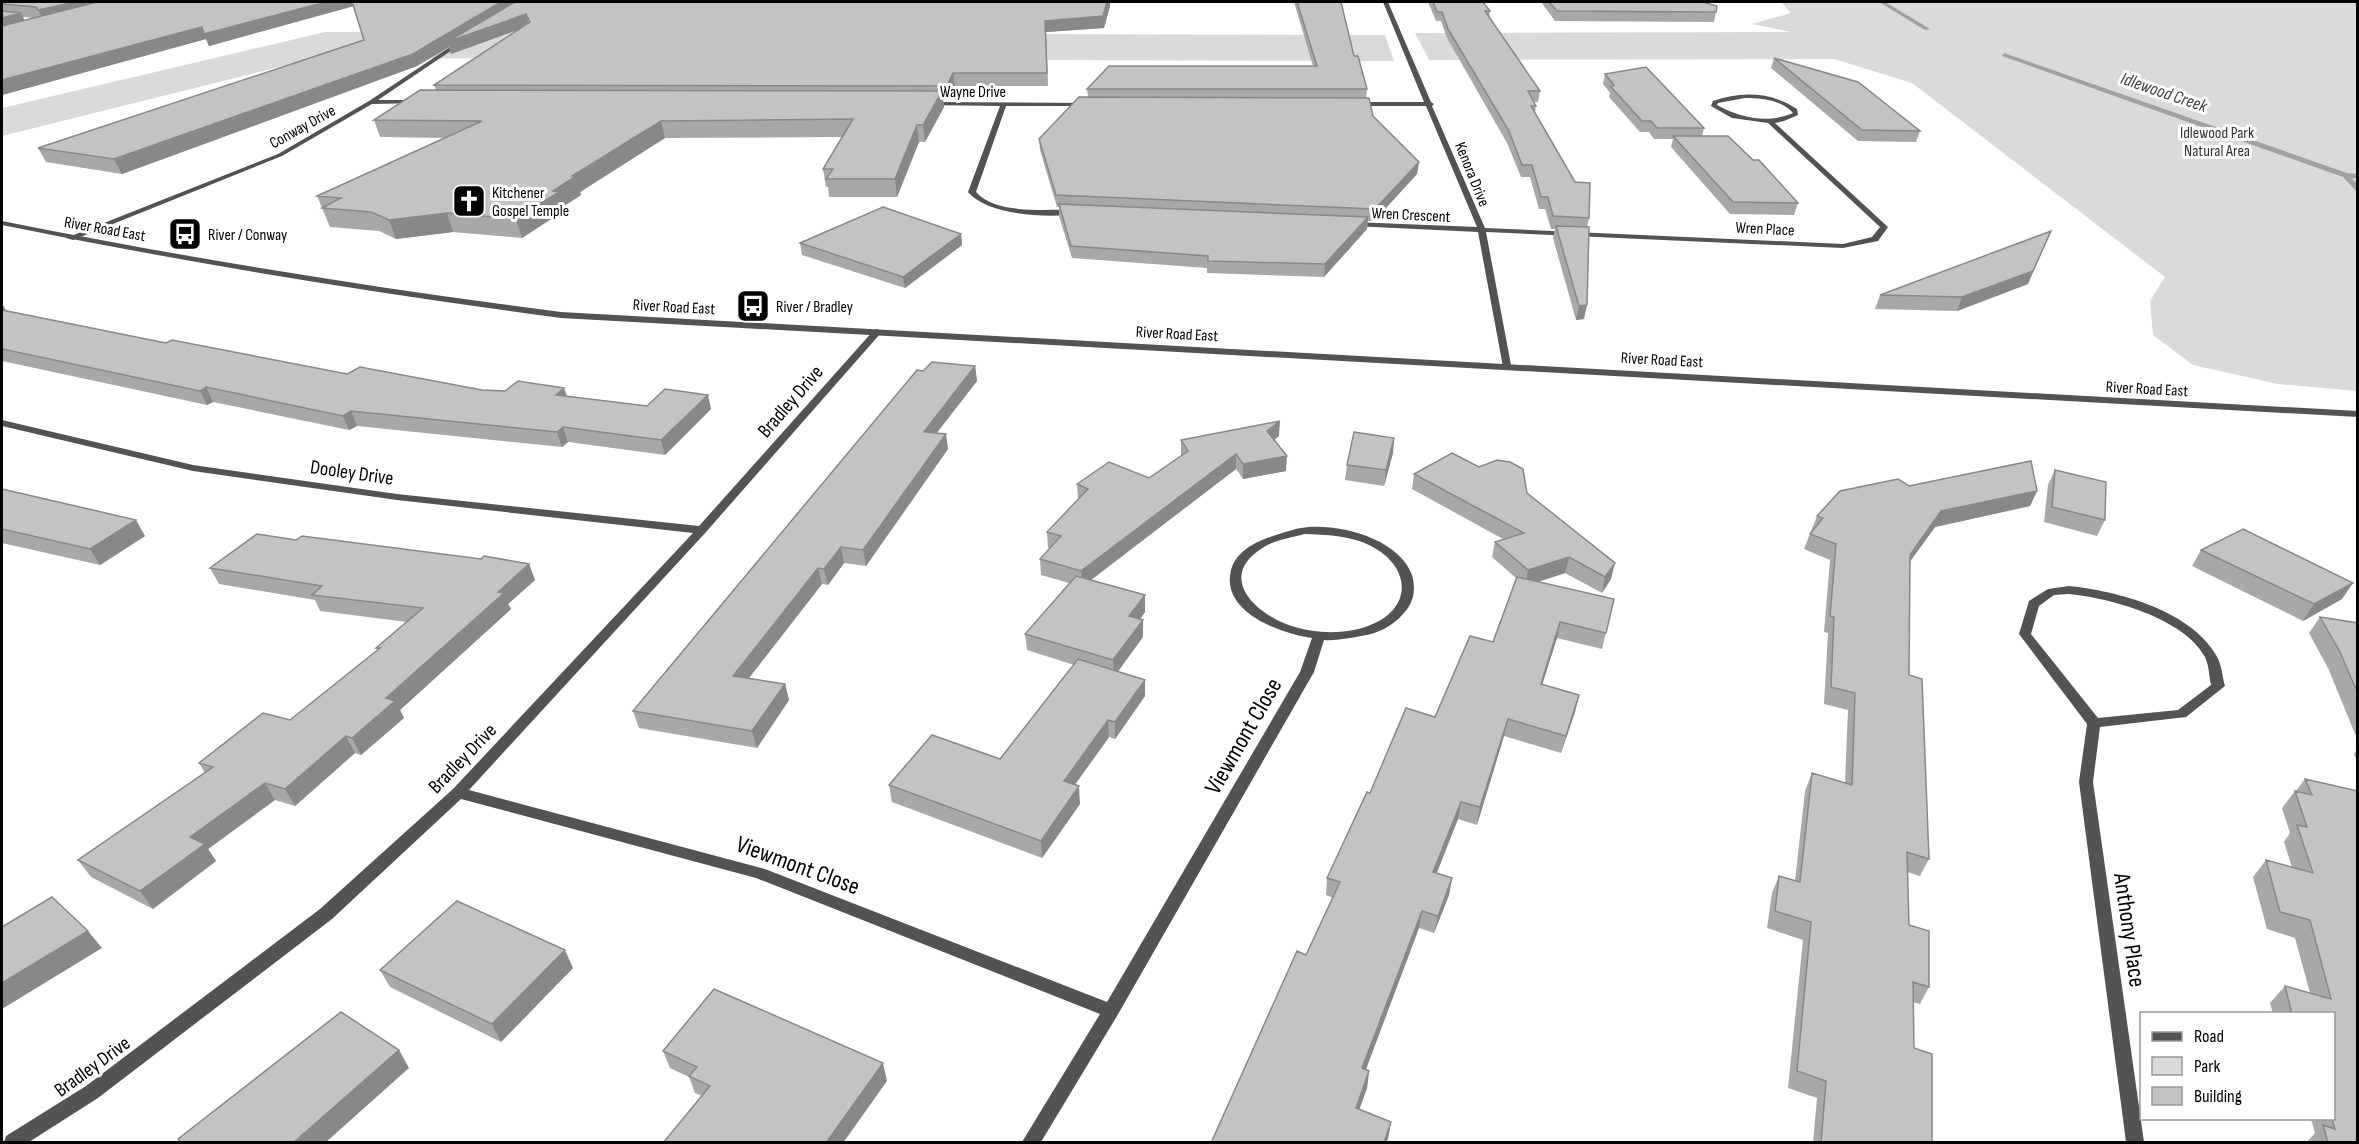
<svg xmlns="http://www.w3.org/2000/svg" width="2359" height="1144" font-family="'Sofia Sans Condensed',sans-serif">
<style>
.green{fill:#dadada}
.lines{fill:none;stroke-linecap:round;stroke-linejoin:round}
.stream{fill:#a1a1a1;fill-rule:evenodd}
.minor{fill:#535353;fill-rule:evenodd}
.tertiary{fill:#535353;fill-rule:evenodd}
.wall{fill:#a8a8a8;fill-rule:evenodd}
.shaded-wall{fill:#888}
.building{fill:#c3c3c3;stroke:#888;stroke-width:1.5}
.labels{text-anchor:middle;stroke-width:6;stroke-linejoin:round;paint-order:stroke}
.far-street-label{font-size:16px;fill:#000;stroke:#fff}
.far-park-label{font-size:16px;fill:#313131;stroke:#fff}
.far-poi-label{font-size:16px;fill:#000;stroke:#fff;text-anchor:start}
.far-water-label{font-size:18px;font-style:italic;fill:#424242;stroke:#fff}
.street-label{font-size:20px;fill:#000;stroke:#fff}
.near-street-label{font-size:24px;fill:#000;stroke:#fff}
</style>
<rect width="100%" height="100%" fill="#fff"/>
<path class="green" d="M1781 2H2357V391L2278 384 2193 365 2153 335 2150 301 2165 277 1912 83 1834 59 1429 60 1415 33 1791 32 1752 24 1791 13Z
M325 32 1385 35 1394 61 315 58 2 136V108Z"/>
<g class="lines">
<path class="stream" d="M1879 2H1885L1930 29 1925 30Z
M2004 53 2347 173 2358 174V178H2352L2358 185V193L2343 177 2002 56Z"/>
<path class="minor" d="M1063 2H1130L1065 4Z
M1383 2H1388L1431 102 1434 104 1432 106 1485 228 1843 244 1872 237 1880 227 1768 123 1732 118 1711 106 1713 101C1741 91 1772 92 1797 109L1798 115 1784 121 1775 123 1888 227 1878 241 1843 248 1486 232 1511 365 1509 367H1503L1478 232 1353 226 1349 224 1353 222 1477 227 1426 106H1354L1351 104 1354 102H1424ZM1745 98C1761 98 1782 100 1793 113 1767 124 1741 118 1717 105L1718 103Z
M459 41 464 42 378 100H418L420 101V103L372 104 282 156 73 240 66 238 278 154 369 101Z
M928 102 1089 103V105L1087 106H1006L976 192C996 215 1046 209 1075 210H1078V214C1048 218 988 216 968 192L1000 106 926 105V103Z
M877 329 882 332 880 334 706 532 469 790 765 869 1107 1002 1300 672 1312 638C1281 634 1220 612 1231 570 1237 549 1259 540 1279 534 1286 532 1294 529 1301 528 1336 522 1399 538 1412 575 1416 589 1414 602 1404 613 1393 626 1377 634 1361 636 1349 638 1336 641 1324 640L1314 672 1117 1016 1041 1142H1022L1100 1014 756 878 461 799 332 919 98 1098 29 1142H4L6 1136 86 1086 320 909 453 789 693 533 397 500 193 471 2 426V420L193 465 397 494 699 526 874 330ZM1304 534C1326 535 1350 535 1371 546 1412 567 1413 610 1368 626 1347 634 1317 634 1295 627 1257 616 1214 577 1264 547 1275 540 1291 538 1304 534Z
M2069 586C2117 591 2190 610 2216 655 2222 664 2222 676 2225 686L2186 717 2100 727 2093 782 2144 1142H2126L2079 782 2087 724 2019 634 2029 601 2048 589ZM2069 594C2110 598 2184 618 2205 657 2209 665 2209 676 2211 685L2178 710 2098 718 2031 634 2039 606 2054 595Z"/>
<path class="tertiary" d="M2 221C187 258 374 288 561 312L2358 411V417L561 318C374 293 187 263 2 225Z"/>
</g>
<path class="wall" d="M2 2 1110 6 1104 28 1046 32 1048 86H955L948 99H943L944 107 925 142H919L897 197H829L828 187H826L823 169 842 137 665 138 580 192 581 195 564 206 565 210 522 238 453 232 396 239 379 231 330 227 317 196 445 138 380 137 374 120 436 90 434 85 520 29 451 54 449 47 417 66 122 174 46 162 38 148 364 40 354 6 209 46 206 39 2 95ZM23 17 33 18 24 20Z
M1294 2H1341L1354 56 1367 89 1366 98 1373 116 1419 162 1417 174 1374 221H1368L1367 229 1324 277 1207 273V268L1072 258 1059 216V207H1057L1040 150 1039 139 1088 97 1087 89 1313 66Z
M1428 2H1483L1490 11 1489 17 1540 91 1538 102H1534L1536 106 1535 113 1589 218 1587 227 1584 319 1576 320 1553 238 1555 229H1551L1545 209H1539L1530 177H1521L1507 143 1447 38 1441 21H1436Z
M1541 2H1703L1717 6 1714 22 1555 21Z
M1774 58 1920 131 1916 142 1858 141 1771 68Z
M1605 74 1704 128 1702 136 1798 203 1794 215 1730 214 1671 147 1673 139H1654L1649 132H1640L1609 97 1610 93 1603 84Z
M961 234 962 245 905 288 802 255 800 243Z
M2028 284 1957 311 1875 309 1880 295Z
M2 304 6 311 166 343 347 374 482 390 567 396 647 406 711 409 665 455 568 442 562 447 357 426 349 430 213 402 207 405 2 361Z
M975 366 977 381 936 433 948 449 866 566 844 563 828 585 822 584 749 678 785 684 789 700 757 748 639 728 633 711 923 371Z
M1279 436 1274 440 1286 471 1243 479 1236 469 1090 580 1145 595V612L1140 619 1143 620V637L1118 671 1145 696 1115 739 1109 737 1075 785 1080 804 1042 858 892 802 889 785 1000 759 1074 665 1027 650 1025 634 1069 583 1041 575 1040 559 1050 548H1048L1047 532 1078 499 1077 484 1149 478 1181 456V440Z
M1394 438 1393 453 1384 486 1345 480 1347 465Z
M2055 470 2105 520 2097 536 2044 522 2048 485Z
M1414 474 1527 493 1611 579 1602 593 1565 573 1538 582 1614 599 1602 649 1557 638 1542 685 1579 695 1575 712 1561 753 1504 736 1477 825 1458 819 1437 873 1452 878 1449 895 1434 933 1419 928 1366 1069 1369 1071 1367 1088 1359 1109 1391 1122 1388 1139 1211 1143 1306 955 1333 898 1326 895 1327 878 1370 793 1435 717 1493 642 1516 578 1492 557 1495 542 1503 539 1412 489Z
M1909 486 2037 491 2030 506 1935 527 1910 561 1909 675 1929 859 1920 876 1907 872 1909 925 1929 987 1920 1004 1913 1002 1914 1048 1932 1143H1813L1817 1098 1788 1088 1803 940 1767 928 1772 893 1779 876 1795 881 1805 791 1812 773 1845 783 1848 710 1824 704 1828 633 1824 632 1830 560 1804 549 1817 516Z
M2 489 145 536 100 565 2 543Z
M296 540 529 564 535 580 508 604 511 609 400 710 404 718 361 755 355 753 295 806 275 800 208 849 216 861 153 909 91 877 78 860 205 773 199 763 290 720 378 650 376 648 407 622 320 611 315 600 219 584 210 568Z
M2201 550 2342 599 2303 621 2192 566Z
M2320 617 2358 623V741L2328 668 2309 633Z
M2358 749V764L2354 754Z
M2305 779 2358 791V1143L2307 1142 2315 1133 2311 1119H2334V1014H2273L2270 1003 2285 986 2310 993 2295 938 2267 929 2253 877 2266 860 2292 867 2284 842 2290 833 2282 808 2295 791H2296Z
M573 968 501 1042 390 987 380 970Z
M663 1051 887 1081 702 1096 695 1093 689 1077 670 1068Z"/>
<path class="shaded-wall" d="M75 2H128L44 21 38 10Z
M326 2H353L354 6 209 46 206 39 2 95V80L202 27Z
M501 2H523L529 26 451 54 449 47 417 66 122 174 114 159Z
M1107 2H1110V6L1104 28 1046 32 1048 86 1045 21Z
M21 13 27 25 2 31V18Z
M953 73 955 86 948 99 947 86Z
M942 91 944 107 925 142 923 125Z
M661 121 665 138 580 192 581 195 564 206 565 210 522 238 516 219 572 176Z
M917 125 919 142 897 197 895 179Z
M1419 162 1417 174 1374 221 1375 209Z
M447 213 453 232 396 239 389 220Z
M1368 217 1367 229 1324 277 1325 264Z
M2051 231 2028 284 1957 311 1962 297Z
M961 234 962 245 905 288 903 277Z
M2 304 10 317 2 321Z
M1587 305 1584 319 1576 320 1579 306Z
M975 366 977 381 926 447 924 432Z
M206 387 213 402 207 405 200 391Z
M564 388 569 402 556 395Z
M708 395 711 409 665 455 661 440Z
M351 411 357 426 349 430 343 416Z
M1280 421 1279 436 1266 446 1267 431Z
M563 427 568 442 562 447 557 432Z
M946 434 948 449 866 566 863 550Z
M1394 438 1393 453 1384 486 1386 470Z
M1236 454V469L1082 587 1081 571Z
M1287 456 1286 471 1243 479V464Z
M2037 491 2030 506 1935 527 1904 570 1910 555 1941 511Z
M136 520 145 536 100 565 90 549Z
M841 547 844 563 828 585 824 569Z
M1569 557 1565 573 1525 586 1528 570Z
M1615 563 1611 579 1602 593 1605 577Z
M529 564 535 580 508 604 511 609 400 710 404 718 361 755 352 738 386 698 498 592Z
M818 568 822 584 738 692 733 676Z
M2353 583 2342 599 2303 621 2314 604Z
M1145 595V612L1130 633 1129 616Z
M1143 620V637L1114 677 1113 660Z
M1560 622 1557 638 1537 701 1541 684Z
M1145 680V696L1115 739V722Z
M785 684 789 700 757 748 752 731Z
M1579 695 1575 712 1561 753 1566 736Z
M1508 719 1504 736 1477 825 1480 807Z
M1108 720 1109 737 1065 798 1064 781Z
M346 736 355 753 295 806 285 789Z
M265 783 275 800 208 849 216 861 153 909 140 891 190 837Z
M1079 786 1080 804 1042 858 1041 841Z
M1461 802 1458 819 1430 889 1433 872Z
M1452 878 1449 895 1434 933 1438 916Z
M1422 911 1419 928 1360 1085 1362 1068Z
M88 931 102 948 2 1009V983Z
M565 950 573 968 501 1042 492 1024Z
M399 1050 409 1068 325 1143H293Z
M883 1063 887 1081 843 1143H826Z
M1369 1071 1367 1088 1354 1125 1356 1108Z
M1391 1122 1387 1143H1384Z"/>
<path class="building" d="M2 2H75L38 10 36 7 2 4Z
M97 2H326L204 34 202 27 2 80V26Z
M352 2H501L413 54 114 159 38 148 364 40Z
M515 2H1107L1103 16 1045 21 1047 73H953L947 86 434 85 530 22 526 14 447 42Z
M1297 2H1341L1354 56H1358L1367 89H1087L1109 66H1317Z
M1433 2H1483L1490 11H1485L1540 91H1528L1536 106H1531L1575 182 1590 183 1589 218 1553 216 1548 197H1541L1532 165H1522L1509 131 1448 29 1442 12H1437Z
M1549 2H1703L1717 6 1716 12 1557 11Z
M2 11 21 13 2 18Z
M1774 58 1858 82 1920 131 1862 130Z
M1646 67 1704 128H1657L1651 121H1642L1611 87 1614 85 1605 74Z
M420 90 942 91 923 125H917L895 179H826L833 169H823L853 119 661 121 572 176H576L553 191 559 192 516 219 447 213 389 220 371 212 322 208 341 198 317 196 482 121 374 120Z
M1079 97 1369 98 1373 116 1419 162 1375 209 1056 195 1039 139Z
M1673 136H1728L1753 160H1759L1798 203 1733 202Z
M1059 204 1368 217 1325 264 1208 261V256L1071 246Z
M883 207 961 234 903 277 800 243Z
M1556 226 1589 227 1587 305 1579 306Z
M2051 231 2033 271 1962 297 1880 295Z
M2 310 166 343 172 340 347 374 360 367 482 390 505 391 518 381 564 388 556 395 647 406 665 389 708 395 661 440 563 427 557 432 351 411 343 416 206 387 200 391 2 349Z
M932 362 975 366 924 432 946 434 863 550 841 547 824 569 818 568 733 676 785 684 752 731 633 711 917 370 923 371Z
M1280 421 1267 431 1287 456 1243 464 1236 454 1081 571 1040 559 1061 536 1047 532 1088 489 1077 484 1109 462 1149 478 1188 451 1181 440Z
M1354 432 1394 438 1386 470 1347 465Z
M1452 453 1479 467 1497 460 1510 462 1523 469 1527 493 1615 563 1605 577 1569 557 1528 570 1495 542 1524 533 1414 474Z
M2031 461 2037 491 1941 511 1910 555 1909 675 1922 679 1929 859 1907 852 1909 925 1929 931V987L1913 982 1914 1048 1932 1054V1143H1821L1826 1081 1797 1071 1811 922 1775 911 1779 876 1800 882 1812 773 1852 785 1855 693 1831 687 1834 617 1830 616 1836 544 1810 534 1823 518 1817 516 1840 491 1898 479 1909 486Z
M2055 470 2106 482 2105 520 2052 507Z
M2 489 136 520 90 549 2 529Z
M2243 529 2353 583 2314 604 2201 550Z
M257 534 296 540 302 536 481 559 484 556 529 564 498 592 504 593 386 698 395 701 352 738 346 736 285 789 265 783 190 837 205 844 140 891 78 860 213 767 199 763 263 713 290 720 380 648H376L423 608 312 595 322 586 210 568Z
M1076 576 1145 595 1129 616 1143 620 1113 660 1025 634Z
M1517 577 1614 599 1606 633 1560 622 1541 684 1579 695 1566 736 1508 719 1480 807 1461 802 1433 872 1452 878 1438 916 1422 911 1362 1068 1369 1071 1356 1108 1391 1122 1384 1143H1211L1297 951 1306 955 1340 882 1327 878 1367 792 1370 793 1406 708 1435 717 1470 636 1493 642Z
M2320 617 2358 623V694L2340 652Z
M1078 659 1145 680 1115 722 1108 720 1064 781 1079 786 1041 841 889 785 932 735 1000 759Z
M2305 779 2358 791V1143H2328L2323 1125 2335 1129 2332 1119H2334V1014H2292L2285 986 2331 999 2310 920 2280 912 2266 860 2313 873 2297 825 2307 827 2295 791 2312 795Z
M52 897 88 931 2 983V927Z
M457 901 565 950 492 1024 380 970Z
M714 989 883 1063 826 1143H663L710 1086 689 1076 697 1067 663 1051Z
M341 1012 399 1050 293 1143H182L178 1139Z"/>
<defs>
<g id="church-square" transform="scale(1.725)"><rect x="-9" y="-9" width="18" height="18" rx="4" fill="#000" stroke="#fff"/><path d="M-1.2-6h2.4v3.5h3.3v2.4h-3.3V6h-2.4V-.1h-3.3v-2.4h3.3Z" fill="#fff"/></g>
<g id="bus-square" transform="scale(1.725)"><rect x="-9" y="-9" width="18" height="18" rx="4" fill="#000" stroke="#fff"/><path d="M-5-6H5V4H4V6H2V4H-2V6H-4V4H-5ZM-3.5-4V0h7V-4ZM-3.5 1.2v1.5H-2V1.2ZM2 1.2v1.5H3.5V1.2Z" fill="#fff"/></g>
</defs>
<g fill-rule="evenodd">
<use href="#church-square" x="469" y="201"/>
<use href="#bus-square" x="185" y="234"/>
<use href="#bus-square" x="753" y="306"/>
</g>
<g class="labels">
<g class="far-street-label">
<text x="973" y="97">Wayne Drive</text>
<text transform="translate(302 126) rotate(-29)" y="6">Conway Drive</text>
<text transform="translate(1473 174) rotate(68)" y="6">Kenora Drive</text>
<text transform="translate(1411 214) rotate(3)" y="6">Wren Crescent</text>
<text transform="translate(105 228) rotate(10)" y="6">River Road East</text>
<text transform="translate(1765 228) rotate(3)" y="6">Wren Place</text>
<text transform="translate(674 306) rotate(3)" y="6">River Road East</text>
<text transform="translate(1177 333) rotate(3)" y="6">River Road East</text>
<text transform="translate(1662 359) rotate(3)" y="6">River Road East</text>
<text transform="translate(2147 388) rotate(3)" y="6">River Road East</text>
</g>
<g class="far-park-label">
<text x="2217" y="138">Idlewood Park<tspan x="2217" dy="18">Natural Area</tspan></text>
</g>
<g class="far-poi-label">
<text x="492" y="198">Kitchener<tspan x="492" dy="18">Gospel Temple</tspan></text>
<text x="208" y="240">River / Conway</text>
<text x="776" y="312">River / Bradley</text>
</g>
<g class="far-water-label">
<text transform="translate(2164 92) rotate(19)" y="6">Idlewood Creek</text>
</g>
<g class="street-label">
<text transform="translate(790 401) rotate(-49)" y="7">Bradley Drive</text>
<text transform="translate(352 472) rotate(8)" y="7">Dooley Drive</text>
<text transform="translate(462 758) rotate(-46)" y="7">Bradley Drive</text>
<text transform="translate(92 1066) rotate(-36)" y="7">Bradley Drive</text>
</g>
<g class="near-street-label">
<text transform="translate(1243 736) rotate(-60)" y="8">Viewmont Close</text>
<text transform="translate(798 865) rotate(20)" y="8">Viewmont Close</text>
<text transform="translate(2130 930) rotate(82)" y="8">Anthony Place</text>
</g>
</g>
<rect width="2359" height="1144" fill="none" stroke="#000000" stroke-width="6"/>
<rect x="2140" y="1012" width="195" height="108" fill="#ffffff" stroke="#999999" stroke-width="1.5"/>
<rect x="2152" y="1032" width="30" height="9" fill="#535353" stroke="#999999" stroke-width="1.5"/>
<text x="2194" y="1042" font-size="18" fill="#000000">Road</text>
<rect x="2152" y="1057" width="30" height="18" fill="#dadada" stroke="#999999" stroke-width="1.5"/>
<text x="2194" y="1072" font-size="18" fill="#000000">Park</text>
<rect x="2152" y="1087" width="30" height="18" fill="#c3c3c3" stroke="#999999" stroke-width="1.5"/>
<text x="2194" y="1102" font-size="18" fill="#000000">Building</text>
</svg>
